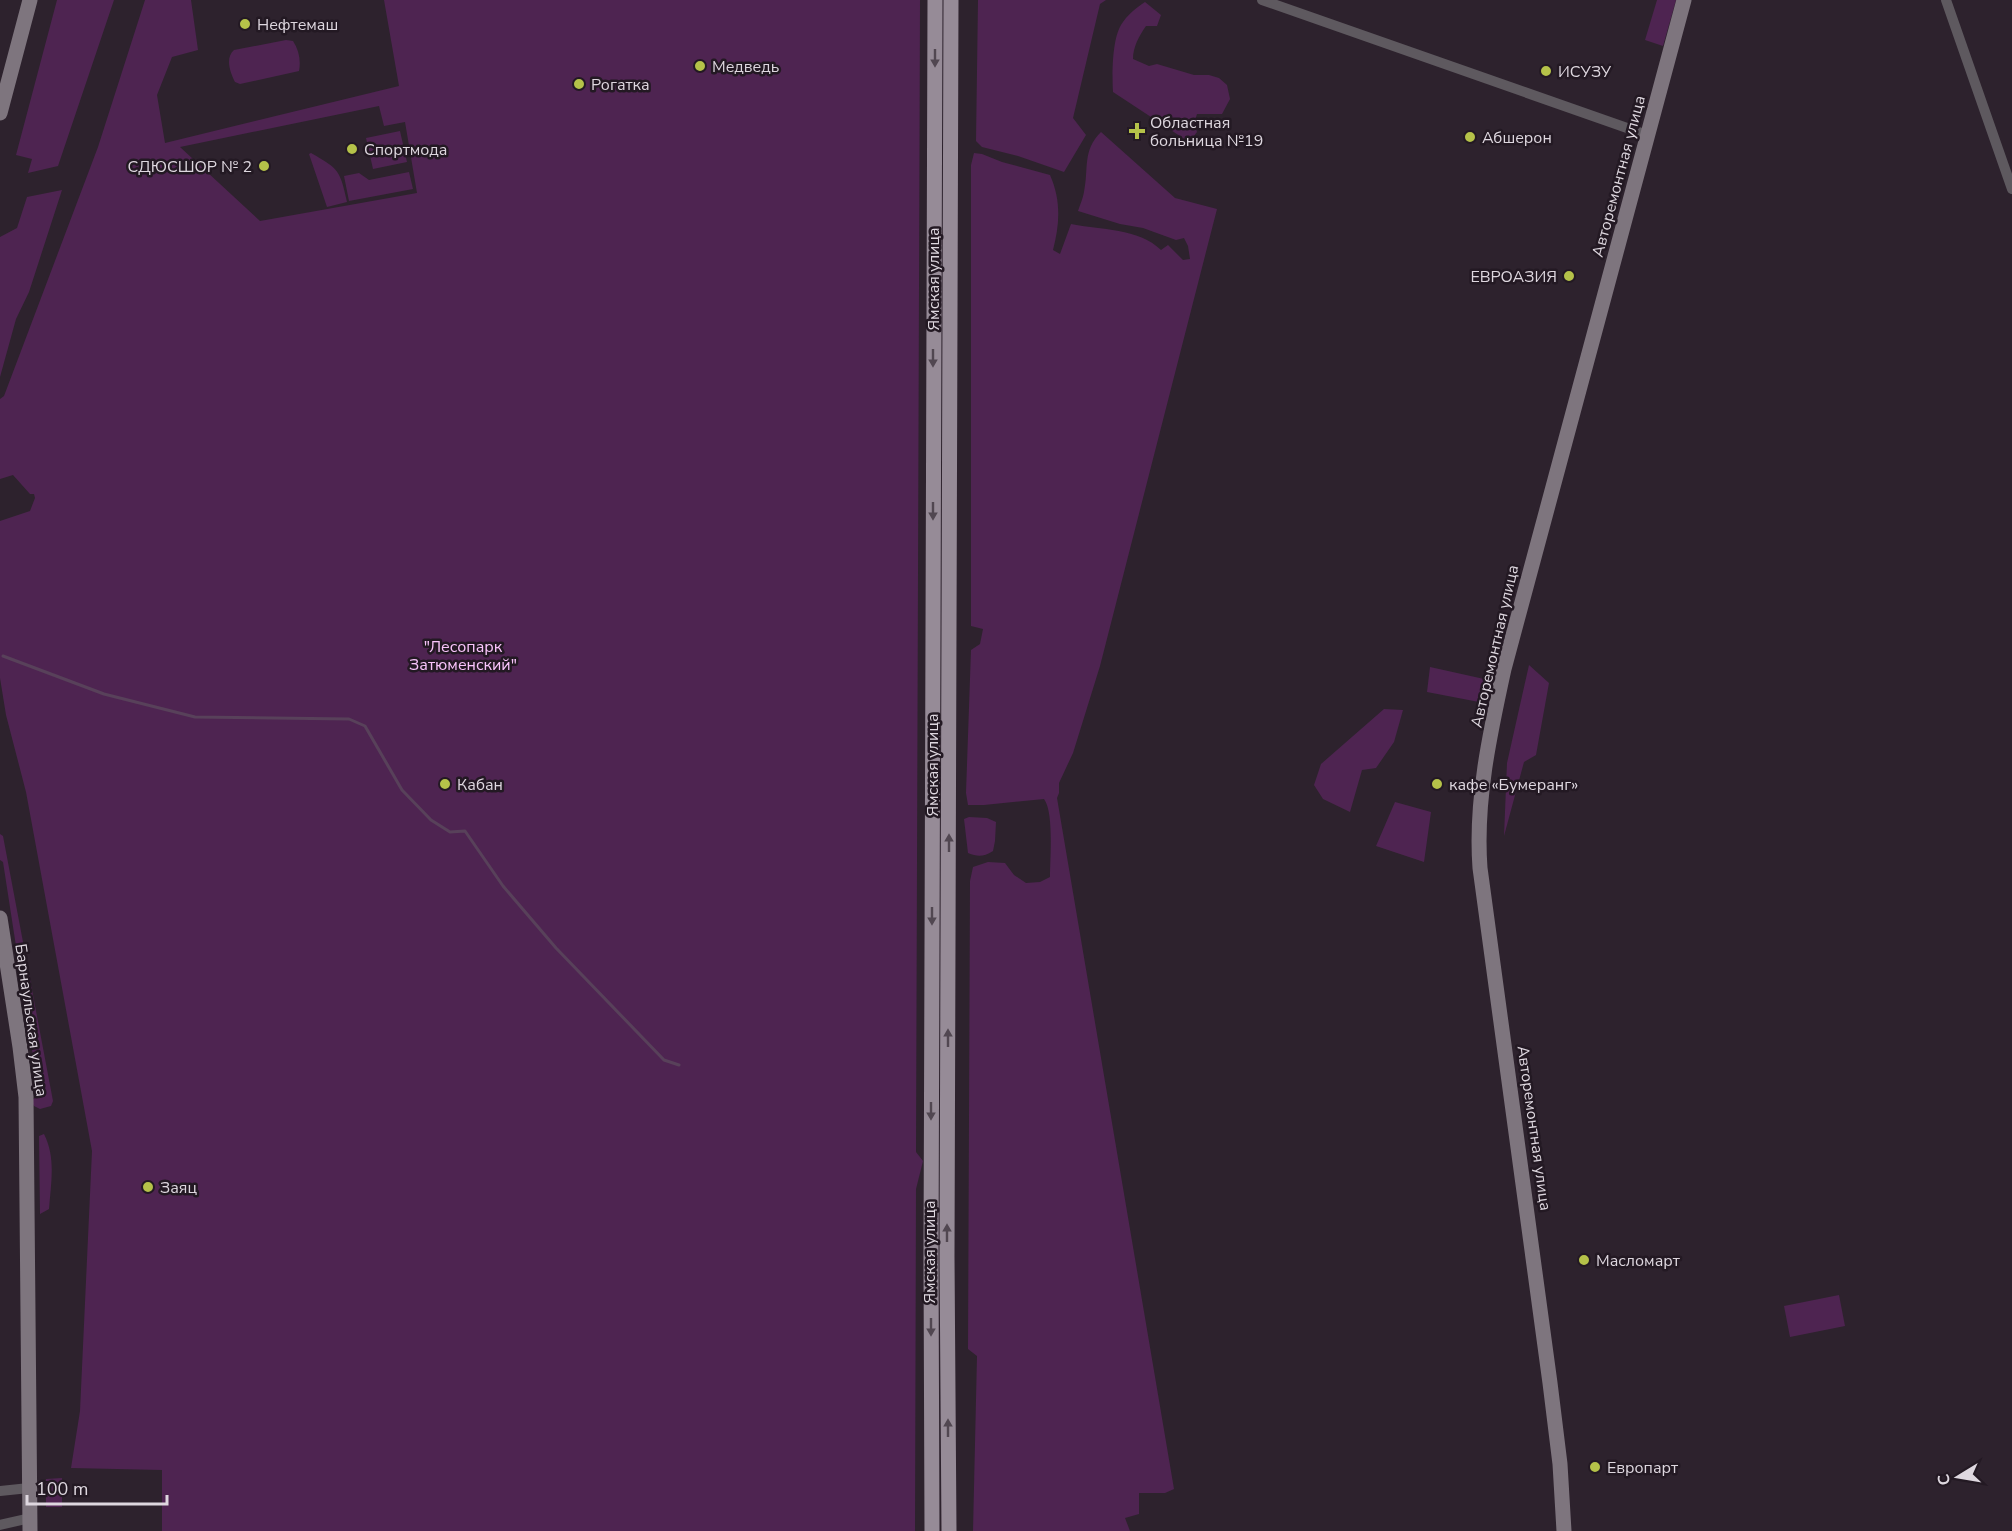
<svg xmlns="http://www.w3.org/2000/svg" width="2012" height="1531" font-family="'Nunito Sans',sans-serif">
<style>
.green{fill:#4e2451;fill-rule:evenodd}
.lines{fill:none;stroke-linecap:round;stroke-linejoin:round}
.stream{stroke:#58415a;stroke-width:3}
.street{stroke:#5e595f;stroke-width:10}
.secondary{stroke:#7e757e;stroke-width:15}
.primary{stroke:#968b97;stroke-width:15}
.oneway{fill:#514751}
.poi-dot{fill:#b5c249;stroke:#231923;stroke-width:2}
.labels{text-anchor:middle;stroke-width:5;stroke-linejoin:round;paint-order:stroke}
.poi-label{font-size:16px;fill:#ded7df;stroke:#231923;text-anchor:start}
.street-label{font-size:16px;fill:#ded7df;stroke:#231923}
.park-label{font-size:16px;fill:#f9c4fb;stroke:#231923}
</style>
<rect width="100%" height="100%" fill="#2d222d"/>
<path class="green" d="M57 0H114L58 166 28 173 32 159 16 155Z
M145 0H191L198 50 172 57 157 95 165 143 399 86 384 0H920L916 1152 923 1161 916 1189 915 1531H162V1470L71 1468 80 1411 92 1151 26 792 6 715 0 678V521L30 511 35 498 34 494H30L13 475 0 479V399L4 396 98 147ZM379 106 384 126 405 122 417 193 260 221 180 147Z
M978 0H1106L1100 4 1073 118 1086 135 1064 172 1018 156 982 147 976 141Z
M1657 0H1676L1663 46 1645 40Z
M1145 2 1161 15 1157 26H1146C1139 36 1133 47 1133 59L1149 66 1157 64 1194 75H1209L1219 78 1227 85 1230 99 1222 114H1197L1194 124 1197 132 1189 142 1113 92C1112 75 1112 40 1121 25 1127 15 1136 8 1145 2Z
M286 40 293 41C299 50 301 61 299 71L240 84 235 82C230 72 225 58 234 50Z
M400 131 407 162 373 169 366 138Z
M1101 132 1175 198 1217 209 1100 666 1073 753 1059 783V793L1057 798 1174 1489 1165 1493H1139V1514L1125 1518 1130 1531H973L977 1356 968 1349 970 881 973 867 988 862 1005 863 1014 875 1026 883 1040 882 1050 877C1050 859 1054 812 1044 799L984 805H968L966 793 971 650 980 644 983 629 971 626V165L974 153 982 154 1002 162 1050 175C1061 200 1060 223 1053 250L1060 254 1071 224C1100 230 1139 228 1161 250L1168 245 1183 260 1190 259 1188 246 1184 238 1176 240 1143 228 1120 224 1078 211C1080 205 1083 198 1084 192 1089 168 1082 151 1101 132Z
M311 153C339 169 340 170 347 202L327 207 309 154Z
M409 172 413 189 349 201 344 176 359 173 369 180Z
M62 190 29 292 16 319 0 377V237L17 228 27 197Z
M1529 665 1549 683 1536 755 1524 762 1504 836 1507 763Z
M1430 667 1484 679 1479 702 1427 692Z
M1384 709 1403 710 1394 742 1376 768 1362 770 1350 812 1323 799 1314 785 1321 764Z
M1395 802 1431 812 1424 862 1376 846Z
M969 817 987 818 996 822 995 841 993 851C983 857 978 857 968 853L964 819Z
M0 834 3 836 53 1101 51 1106 40 1109 34 1106 31 1101 39 1095 3 862 0 860Z
M44 1134C56 1158 51 1182 49 1209L40 1214 39 1136Z
M1839 1295 1845 1326 1790 1337 1784 1306Z
M62 1478V1507H46V1479Z"/>
<g class="lines">
<path class="stream" d="M3 656 104 694 195 717 349 719 365 726 402 790 431 820 450 832 465 831 503 886 556 948 664 1060 679 1065"/>
<path class="street" d="M1262 0 1647 135
M1946 0 2012 189
M0 1491 29 1488
M0 1525 30 1518"/>
<path class="secondary" d="M0 113 30 0
M0 918 20 1047 26 1097 30 1531
M1564 1531 1560 1464 1550 1383 1480 868C1475 801 1490 733 1504 669L1684 0"/>
<path class="primary" d="M932 1531 931 1259 935 0
M949 1531 947 1257 951 0"/>
</g>
<defs><path id="oneway-solid" d="M-6-.8H1V-3.2L6.5 0L1 3.2V.8H-6Z" transform="scale(1.5)"/></defs>
<g class="oneway">
<use href="#oneway-solid" transform="translate(935 58) rotate(90)"/>
<use href="#oneway-solid" transform="translate(933 358) rotate(90)"/>
<use href="#oneway-solid" transform="translate(933 511) rotate(90)"/>
<use href="#oneway-solid" transform="translate(949 843) rotate(-90)"/>
<use href="#oneway-solid" transform="translate(932 916) rotate(90)"/>
<use href="#oneway-solid" transform="translate(948 1038) rotate(-90)"/>
<use href="#oneway-solid" transform="translate(931 1111) rotate(90)"/>
<use href="#oneway-solid" transform="translate(947 1233) rotate(-90)"/>
<use href="#oneway-solid" transform="translate(931 1327) rotate(90)"/>
<use href="#oneway-solid" transform="translate(948 1428) rotate(-90)"/>
</g>
<g class="poi-dot">
<circle cx="245" cy="24" r="6"/>
<circle cx="700" cy="66" r="6"/>
<circle cx="1546" cy="71" r="6"/>
<circle cx="579" cy="84" r="6"/>
<path d="M1134 122h6v6h6v6h-6v6h-6v-6h-6v-6h6z"/>
<circle cx="1470" cy="137" r="6"/>
<circle cx="352" cy="149" r="6"/>
<circle cx="264" cy="166" r="6"/>
<circle cx="1569" cy="276" r="6"/>
<circle cx="445" cy="784" r="6"/>
<circle cx="1437" cy="784" r="6"/>
<circle cx="148" cy="1187" r="6"/>
<circle cx="1584" cy="1260" r="6"/>
<circle cx="1595" cy="1467" r="6"/>
</g>
<g class="labels">
<g class="poi-label">
<text x="257" y="30">Нефтемаш</text>
<text x="712" y="72">Медведь</text>
<text x="1558" y="77">ИСУЗУ</text>
<text x="591" y="90">Рогатка</text>
<text x="1150" y="128">Областная<tspan x="1150" dy="18">больница №19</tspan></text>
<text x="1482" y="143">Абшерон</text>
<text x="364" y="155">Спортмода</text>
<text x="252" y="172" text-anchor="end">СДЮСШОР № 2</text>
<text x="1557" y="282" text-anchor="end">ЕВРОАЗИЯ</text>
<text x="457" y="790">Кабан</text>
<text x="1449" y="790">кафе «Бумеранг»</text>
<text x="160" y="1193">Заяц</text>
<text x="1596" y="1266">Масломарт</text>
<text x="1607" y="1473">Европарт</text>
</g>
<g class="street-label">
<text transform="translate(1618 176) rotate(-75)" y="6">Авторемонтная улица</text>
<text transform="translate(933 279) rotate(-90)" y="6">Ямская улица</text>
<text transform="translate(1494 646) rotate(-77)" y="6">Авторемонтная улица</text>
<text transform="translate(932 765) rotate(-90)" y="6">Ямская улица</text>
<text transform="translate(32 1020) rotate(82)" y="6">Барнаульская улица</text>
<text transform="translate(1535 1128) rotate(82)" y="6">Авторемонтная улица</text>
<text transform="translate(929 1252) rotate(-90)" y="6">Ямская улица</text>
</g>
<g class="park-label">
<text x="463" y="652">"Лесопарк<tspan x="463" dy="18">Затюменский"</tspan></text>
</g>
</g>
<g transform="translate(1958 1477) rotate(259)" stroke="#231923" stroke-width="4.5" paint-order="stroke">
<path d="M0-4.5L10 22L0 15L-10 22Z" fill="#ded7df"/>
<text y="-9" font-size="16" font-weight="bold" text-anchor="middle" fill="#ded7df">С</text>
</g>
<path d="M27 1495v9h140v-9" fill="none" stroke="#ded7df" stroke-width="3"/>
<text x="36" y="1495" font-size="18" fill="#ded7df" stroke="#231923" stroke-width="4.5" paint-order="stroke">100 m</text>
</svg>
